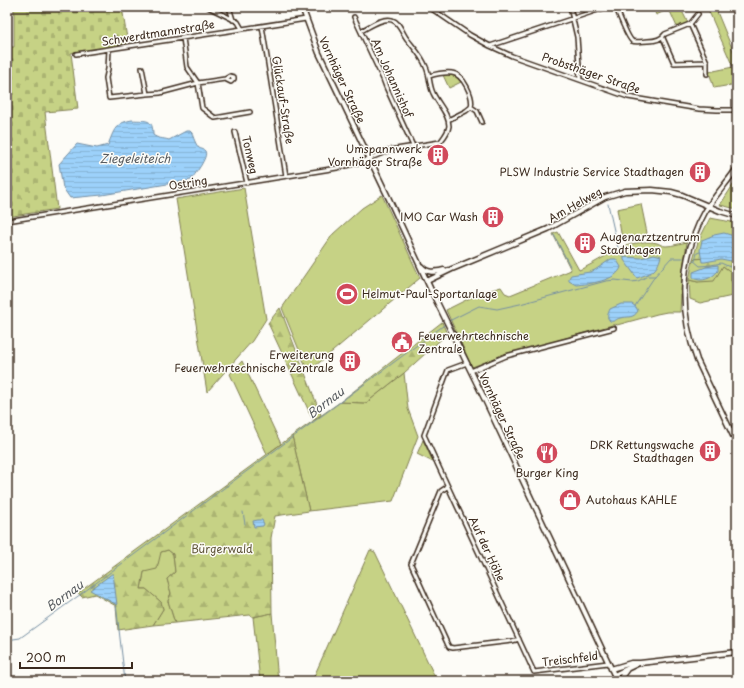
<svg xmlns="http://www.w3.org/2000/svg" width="744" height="688" font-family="'Playpen Sans',sans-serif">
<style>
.green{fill:#c6d285;stroke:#807e52}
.forest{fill:url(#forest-firs);stroke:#807e52}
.cemetery{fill:url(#cemetery-stones);stroke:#807e52}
.water{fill:url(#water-rules);stroke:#758ea2}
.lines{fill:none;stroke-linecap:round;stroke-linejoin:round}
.stream{stroke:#758ea2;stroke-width:1}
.street-casing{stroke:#3b2a1e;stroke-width:6}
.secondary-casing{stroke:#3b2a1e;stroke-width:7}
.street{stroke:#fdfcf7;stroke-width:3}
.secondary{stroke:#fdfcf7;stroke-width:4}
.labels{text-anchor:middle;stroke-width:3;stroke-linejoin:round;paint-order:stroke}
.street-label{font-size:11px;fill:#3b2a1e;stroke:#fdfcf7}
.poi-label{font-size:11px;fill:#3b2a1e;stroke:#fdfcf7;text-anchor:end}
.park-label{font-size:11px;fill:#5e5438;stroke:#fdfcf7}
.water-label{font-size:12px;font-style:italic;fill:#585c60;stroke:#fdfcf7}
</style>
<defs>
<pattern id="forest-firs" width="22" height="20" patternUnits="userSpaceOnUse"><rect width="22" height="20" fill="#c6d285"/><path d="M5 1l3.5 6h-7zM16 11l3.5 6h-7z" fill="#abb472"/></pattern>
<pattern id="cemetery-stones" width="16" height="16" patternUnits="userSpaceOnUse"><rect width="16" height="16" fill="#c6d285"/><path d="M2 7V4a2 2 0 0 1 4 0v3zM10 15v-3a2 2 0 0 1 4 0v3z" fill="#abb472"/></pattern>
<pattern id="water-rules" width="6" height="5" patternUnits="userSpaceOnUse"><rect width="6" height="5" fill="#9cd1fa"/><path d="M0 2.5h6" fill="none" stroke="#87b4d6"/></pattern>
</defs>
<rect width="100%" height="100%" fill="#fdfcf7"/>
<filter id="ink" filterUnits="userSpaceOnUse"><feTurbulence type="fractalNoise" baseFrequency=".025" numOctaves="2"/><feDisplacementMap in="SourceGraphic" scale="8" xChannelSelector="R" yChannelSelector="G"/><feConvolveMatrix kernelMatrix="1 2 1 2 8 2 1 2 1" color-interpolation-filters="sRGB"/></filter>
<g filter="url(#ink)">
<path class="green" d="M7 7H10L11 42H7Z
M653 7H680L688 23 677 27 669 9 656 15Z
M707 7H715L734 53 737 52V71L735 72 737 77V84L714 88 709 72 733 67Z
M453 74 461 82 449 88 443 75Z
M737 179V209L720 205Z
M244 188 266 319 252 341 207 392 176 199Z
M382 195 420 278 308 372 282 308 333 234 362 208Z
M641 204 647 233C642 238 630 241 623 238L621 233 617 209Z
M710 218 737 223V256L693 259 698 242Z
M558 232 579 270C597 263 613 249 632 244 640 242 649 241 657 243 660 244 662 246 666 246 673 246 681 243 687 242L682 277 680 312H667L657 314 617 325 616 324 502 356 472 367 446 310 478 294 501 287 505 293 510 295 571 270 553 234Z
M723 266 731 272V281L732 282 735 291H737V295L700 303 690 299 689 280 698 282Z
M242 361 281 444 267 454 230 374Z
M404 373 408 409 418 436 393 501 309 511 292 436 340 402 366 403Z
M423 440 433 462 417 454Z
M168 550 173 554 175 572 167 579 171 593 168 601 175 623 153 625 163 609 161 602 146 589H141L144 572 161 552Z
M370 550 375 552 437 681H312Z
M272 613 278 681H260L253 617Z
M7 642H8L11 681H7Z"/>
<path class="forest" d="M737 256V291H735L732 282 731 281V272L723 266 714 281 698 282 689 280 693 259Z
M280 308 321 415 313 420 268 323Z
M442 322 447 334 404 373 366 403 340 402Z
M292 436 309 511 275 516 271 538 272 613 253 617 250 615 175 623 168 601 171 593 167 579 175 572 173 554 168 550 161 552 157 569 144 572 141 589H146L161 602 163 609 153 625 118 630 116 606 95 594 82 597 78 593Z"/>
<path class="cemetery" d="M14 7H122L128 45 71 53 78 109 45 112 57 209 7 217V47H14Z"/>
<path class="water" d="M132 120C147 121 153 118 153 135 158 139 163 138 169 140L186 131H190L192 133C193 137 196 145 199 148 200 149 204 149 205 151 209 157 194 175 191 180L102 195 70 198 63 188 59 164 77 144 97 148 108 145C114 130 115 123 132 120Z
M724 233 734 236 737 238V256L731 261 721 259 705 262H702L700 250 702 240 714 235Z
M654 254 661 256C657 272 651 273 637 278L624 260V257L641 258Z
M611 259H616L621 267C617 281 588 284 576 285L569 281V278L571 275 590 272 595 270Z
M718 265V271C712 278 702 283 693 278V272L706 267Z
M621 304H632L636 307 638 311C633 319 628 316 620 318 616 319 615 322 610 321 606 317 608 314 610 309Z
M258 520H262L264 524 263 526 254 527 253 521Z
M113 573 117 605 90 590Z"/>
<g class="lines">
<path class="stream" d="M608 204 618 248
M554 235 571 268
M621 253 624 257
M693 260 700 266 711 265 721 263 732 268 737 267
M695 261 697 253 700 252
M635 306 655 276
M449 321 479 306 497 309 520 304 606 281 615 280 632 282 638 281 648 276H655L671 258H683
M243 512 245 524
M116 604 125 681
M7 640 20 638 81 594 447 323
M9 640 11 681"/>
<g class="street-casing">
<path id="street" d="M208 7 238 22 242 29 306 19
M229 7 233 20
M429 7 470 35 490 46 512 56 628 97 699 109 717 110H737
M570 7 577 37 580 80
M616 7C618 13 628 38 632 41 636 43 644 41 648 41 655 41 661 40 665 34L690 24 707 62V74
M354 17 383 79 386 87 413 146
M690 24 698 14
M262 26 286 176
M183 38 187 67 198 83 202 108 215 118 250 112
M663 38 674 63 707 62
M490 46 607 7
M109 49 108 69 106 78 109 98 147 94
M76 54 242 29
M142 68 147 94 160 93 198 83 225 79 231 82 234 79V77L230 76 225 79
M429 76C436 74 445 72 452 73 463 74 474 97 471 107L466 111 448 120
M471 107 477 111 482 122
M235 132 247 183
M7 221 337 168 361 162 390 150 440 142C444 137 448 133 449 126 449 114 438 104 433 93 429 85 430 75 426 67 422 56 414 48 407 39 402 33 400 22 392 20 383 17 369 27 361 31
M467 363 448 370 424 435 534 672 608 663
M471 371 506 356 614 328
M447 487 441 491 411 564 447 643 449 647 453 648 512 641 519 639"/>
</g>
<g class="secondary-casing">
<path id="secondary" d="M302 7 319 53 389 199 431 290 485 400 617 681
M737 168C727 183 714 196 705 212 679 258 679 311 697 360L737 444
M421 266C428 274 435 272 444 270
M427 281 452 269 548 229 605 197 625 191 652 190 671 192 682 195 720 211 737 216
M611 669 631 663H640L737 652
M614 675 637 664
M622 681V676L627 669"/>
</g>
<use href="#street" class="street"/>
<use href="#secondary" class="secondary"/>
</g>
</g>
<defs>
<g id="building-disc" transform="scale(1.15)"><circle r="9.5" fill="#d1495b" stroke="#fdfcf7"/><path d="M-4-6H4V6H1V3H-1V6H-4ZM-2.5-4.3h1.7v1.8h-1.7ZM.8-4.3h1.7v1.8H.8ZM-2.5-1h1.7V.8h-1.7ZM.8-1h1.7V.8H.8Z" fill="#fff"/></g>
<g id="stadium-disc" transform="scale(1.15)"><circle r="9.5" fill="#d1495b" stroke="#fdfcf7"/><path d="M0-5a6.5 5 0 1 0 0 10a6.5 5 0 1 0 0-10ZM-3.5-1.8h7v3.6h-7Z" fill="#fff"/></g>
<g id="civic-disc" transform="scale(1.15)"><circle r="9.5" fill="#d1495b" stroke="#fdfcf7"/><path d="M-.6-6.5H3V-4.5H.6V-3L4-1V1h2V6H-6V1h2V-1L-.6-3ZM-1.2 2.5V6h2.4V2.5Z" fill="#fff"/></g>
<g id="restaurant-disc" transform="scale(1.15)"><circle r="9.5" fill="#d1495b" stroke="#fdfcf7"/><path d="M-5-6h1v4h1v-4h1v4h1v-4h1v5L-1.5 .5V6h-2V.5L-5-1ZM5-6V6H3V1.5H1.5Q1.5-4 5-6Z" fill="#fff"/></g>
<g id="shop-disc" transform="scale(1.15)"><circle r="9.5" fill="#d1495b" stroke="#fdfcf7"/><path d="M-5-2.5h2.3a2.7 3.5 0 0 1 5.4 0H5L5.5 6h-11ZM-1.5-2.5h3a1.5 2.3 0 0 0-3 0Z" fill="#fff"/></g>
</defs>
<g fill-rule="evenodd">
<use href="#building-disc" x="438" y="155"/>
<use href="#building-disc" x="700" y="172"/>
<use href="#building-disc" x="493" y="217"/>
<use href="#building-disc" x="585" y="243"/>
<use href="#stadium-disc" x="347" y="294"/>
<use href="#civic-disc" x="402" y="342"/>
<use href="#building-disc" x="350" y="361"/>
<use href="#building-disc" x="710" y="451"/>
<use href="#restaurant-disc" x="547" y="453"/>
<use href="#shop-disc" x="570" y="500"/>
</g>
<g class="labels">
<g class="street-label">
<text transform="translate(158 33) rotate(-9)" y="4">Schwerdtmannstraße</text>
<text transform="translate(591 73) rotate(19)" y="4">Probsthäger Straße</text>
<text transform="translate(392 78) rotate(66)" y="4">Am Johannishof</text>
<text transform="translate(342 80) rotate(65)" y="4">Vornhäger Straße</text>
<text transform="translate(283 100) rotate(81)" y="4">Glückauf-Straße</text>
<text transform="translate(250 155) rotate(77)" y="4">Tonweg</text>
<text transform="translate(188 183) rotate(-9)" y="4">Ostring</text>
<text transform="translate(575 205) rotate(-29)" y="4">Am Helweg</text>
<text transform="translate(502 416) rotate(65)" y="4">Vornhäger Straße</text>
<text transform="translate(487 549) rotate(65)" y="4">Auf der Höhe</text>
<text transform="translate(570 659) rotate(-7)" y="4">Treischfeld</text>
</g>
<g class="poi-label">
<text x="422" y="153">Umspannwerk<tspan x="422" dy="13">Vornhäger Straße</tspan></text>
<text x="684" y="176">PLSW Industrie Service Stadthagen</text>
<text x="478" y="221">IMO Car Wash</text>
<text x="600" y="241" text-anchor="start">Augenarztzentrum<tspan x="600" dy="13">Stadthagen</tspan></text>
<text x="362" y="298" text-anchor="start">Helmut-Paul-Sportanlage</text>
<text x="418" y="340" text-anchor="start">Feuerwehrtechnische<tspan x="418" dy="13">Zentrale</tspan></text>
<text x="334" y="359">Erweiterung<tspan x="334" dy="13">Feuerwehrtechnische Zentrale</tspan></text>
<text x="694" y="449">DRK Rettungswache<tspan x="694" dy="13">Stadthagen</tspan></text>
<text x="547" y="477" text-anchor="middle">Burger King</text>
<text x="586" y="504" text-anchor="start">Autohaus KAHLE</text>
</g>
<g class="park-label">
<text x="222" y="553">Bürgerwald</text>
</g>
<g class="water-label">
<text x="135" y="163">Ziegeleiteich</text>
<text transform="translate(326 403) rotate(-37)" y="4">Bornau</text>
<text transform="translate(65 596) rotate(-36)" y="4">Bornau</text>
</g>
</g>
<rect width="744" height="688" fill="none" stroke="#fdfcf7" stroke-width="24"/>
<rect x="12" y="12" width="720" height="664" fill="none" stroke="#3b2a1e" stroke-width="1.5" filter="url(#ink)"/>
<path d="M20 662v6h112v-6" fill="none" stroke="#3b2a1e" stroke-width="2"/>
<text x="26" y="662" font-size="12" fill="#3b2a1e" stroke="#fdfcf7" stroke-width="3" paint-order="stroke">200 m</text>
</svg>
